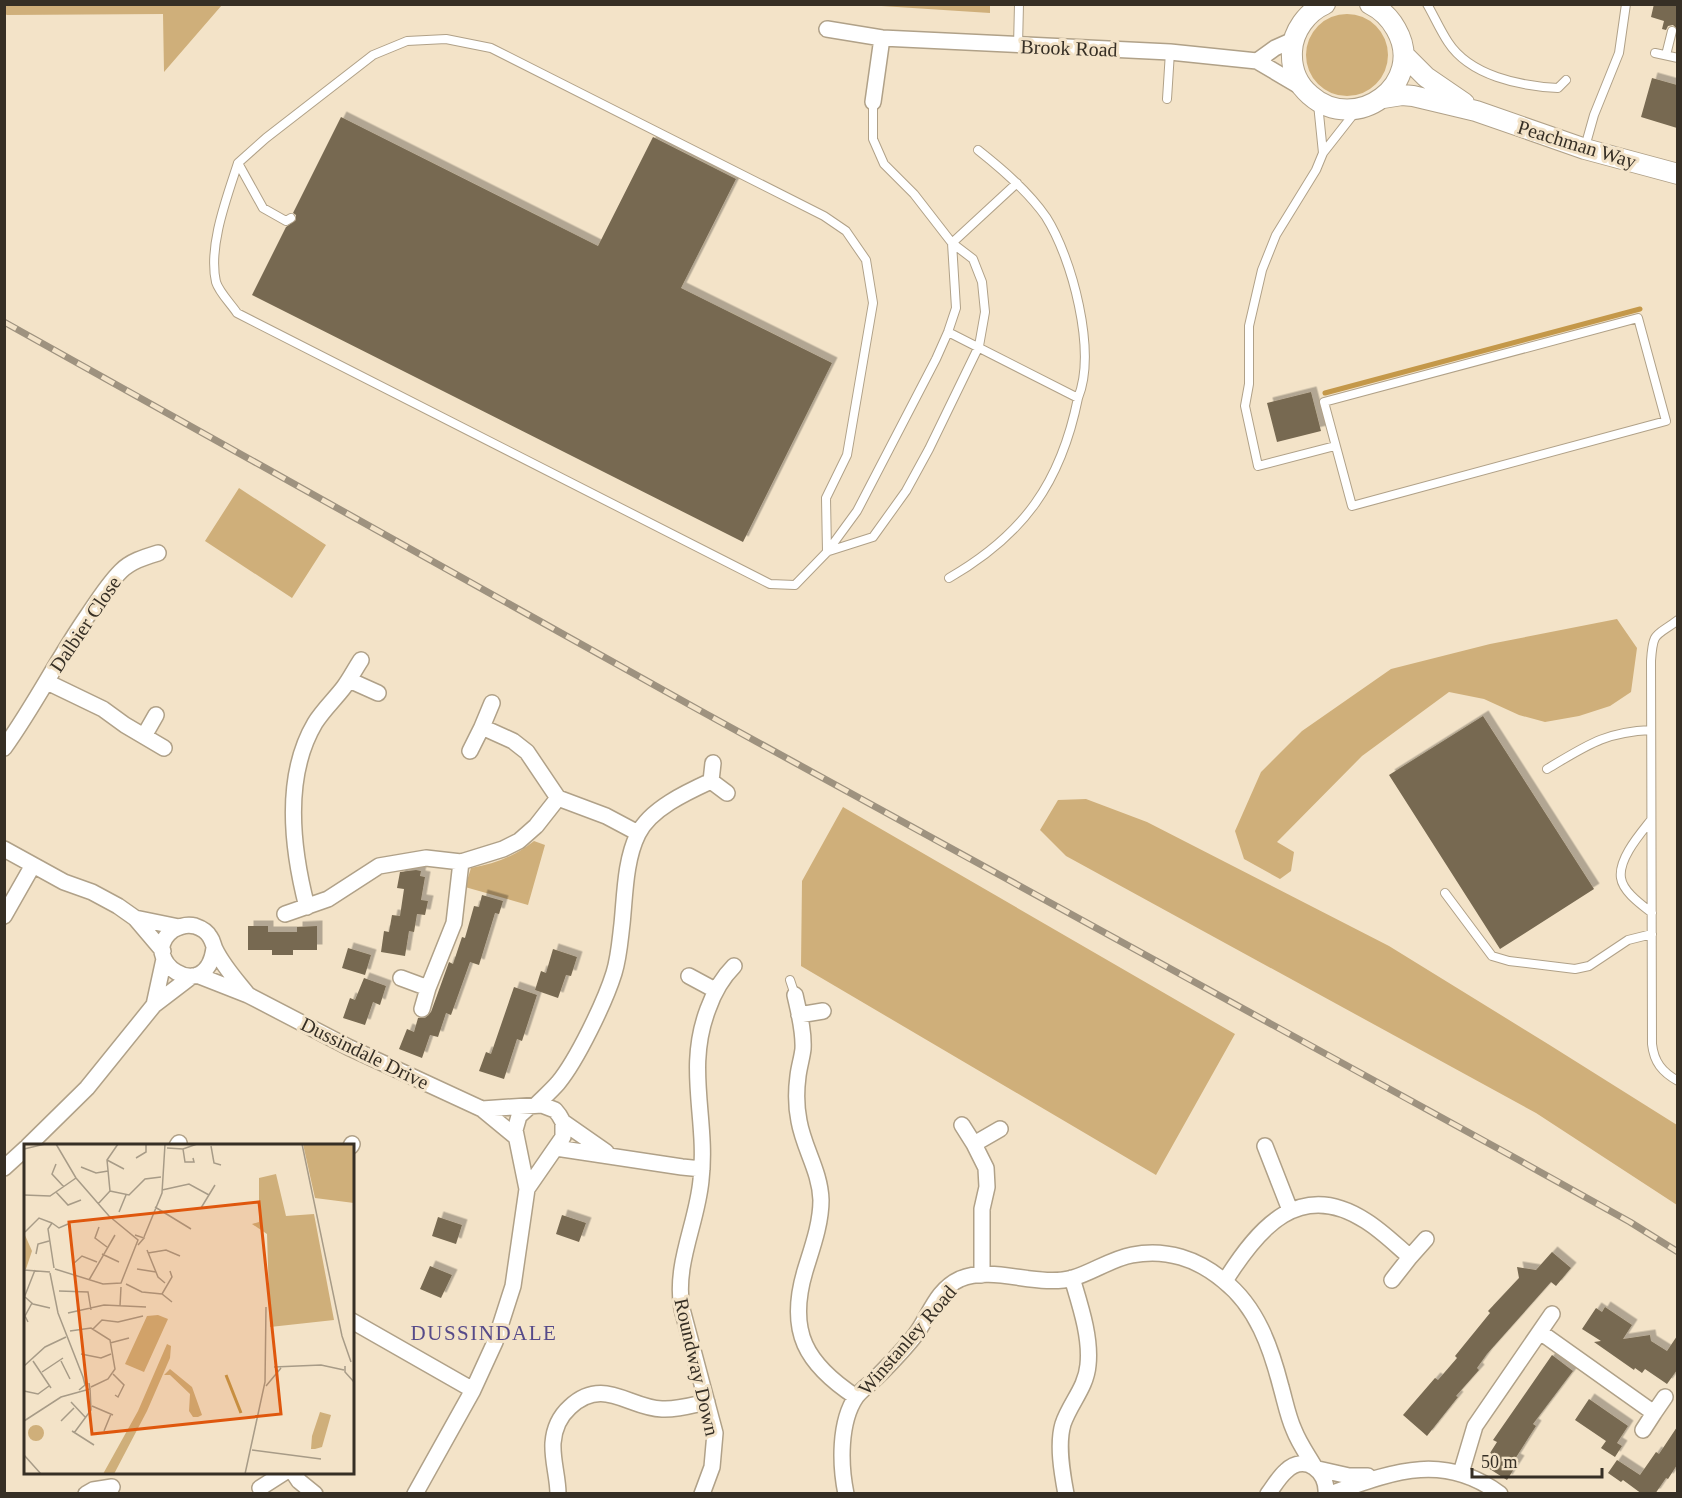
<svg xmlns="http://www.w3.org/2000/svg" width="1682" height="1498" font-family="Georgia,serif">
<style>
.green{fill:#cfaf7a}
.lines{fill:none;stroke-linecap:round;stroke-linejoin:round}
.stream{stroke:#c49849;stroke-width:5}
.building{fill:#776951;filter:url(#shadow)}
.service-casing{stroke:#b0a188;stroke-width:10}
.minor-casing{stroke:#b0a188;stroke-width:18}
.tertiary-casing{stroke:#b0a188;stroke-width:22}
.service{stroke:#fff;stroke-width:8}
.minor{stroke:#fff;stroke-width:15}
.tertiary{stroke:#fff;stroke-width:20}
.rail-casing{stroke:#9e927f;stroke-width:7}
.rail{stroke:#f3e3c8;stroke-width:4.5;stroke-dasharray:14;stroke-linecap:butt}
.labels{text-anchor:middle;stroke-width:6;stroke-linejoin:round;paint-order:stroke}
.street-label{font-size:20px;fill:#362f25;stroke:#f3e3c8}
.neighbourhood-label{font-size:21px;letter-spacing:1.5px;fill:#564a89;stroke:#f3e3c8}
.inset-river{fill:none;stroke:#c49849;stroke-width:3}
.inset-road{fill:none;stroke:#a79b87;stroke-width:1.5}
.view{fill:#df570d;fill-opacity:0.15;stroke:#df570d;stroke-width:3}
.inset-edge{fill:none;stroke:#362f25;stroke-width:3}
</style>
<defs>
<filter id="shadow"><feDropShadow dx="5.5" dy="-5.5" stdDeviation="0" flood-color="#0004"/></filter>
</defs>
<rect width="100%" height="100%" fill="#f3e3c8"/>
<path class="green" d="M5 4H222V5L164 72 163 14 7 15 5 14Z
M866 5H990V13Z
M1306 55a41 41 0 1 1 82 0a41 41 0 1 1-82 0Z
M239 488 326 545 292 598 205 541Z
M1617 619 1637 648 1631 692 1610 706 1579 716 1545 722 1519 715 1484 699 1449 692 1362 756 1277 842 1294 852 1291 871 1280 879 1244 859 1235 831 1261 772 1302 731 1391 669 1490 644Z
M1086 799 1147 822 1389 946 1548 1044 1677 1125V1205L1536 1113 1066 856 1040 830 1058 800Z
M843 807 1235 1034 1156 1175 801 966 802 881Z
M534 841 545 845 528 905 465 887 471 868C495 864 515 856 534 841Z"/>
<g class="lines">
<path class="stream" d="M1325 393 1640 309"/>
</g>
<path class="building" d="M1654 4H1677V29L1673 25 1668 26 1666 30 1662 29 1664 21 1651 17Z
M1652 78 1677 85V128L1641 117Z
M341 117 598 246 653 137 736 179 681 288 832 363 743 542 252 295 286 227 296 220V215L293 213Z
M1311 392 1321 431 1277 442 1267 403Z
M1483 716 1594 889 1500 949 1389 775Z
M416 870 421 871 420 876 425 877 421 900 428 901 425 915 417 914 414 932 409 931 405 956 381 952 384 931 389 932 392 915 400 916 404 889 397 888 400 872Z
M482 895 503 901 499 914 495 913 479 965 470 962 451 1015 446 1013 438 1037 430 1035 422 1058 399 1049 407 1029 414 1032 418 1018H425L431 1012 449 962 453 964 462 937 465 938 474 906 479 907Z
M248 926H268V932H297V927L317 926V950H293V955H272V950H248Z
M348 948 371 955 365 975 342 968Z
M553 949 577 957 571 976 566 975 558 998 535 990 541 971 546 973Z
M364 978 386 986 380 1005 373 1002 365 1025 343 1018 350 998 355 1000Z
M514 987 537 995 522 1041 517 1039 504 1079 479 1071 486 1052 491 1054Z
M562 1215 586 1223 579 1242 556 1234Z
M438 1217 462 1225 456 1244 432 1236Z
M1552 1252 1571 1268 1556 1286 1551 1282 1487 1354 1477 1368 1479 1370 1456 1396 1458 1397 1427 1436 1403 1415 1435 1378 1438 1380 1457 1358 1455 1356 1490 1313 1488 1311 1519 1278 1517 1267 1536 1270Z
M430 1266 452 1275 441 1298 420 1289Z
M1605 1307 1632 1325 1623 1339 1650 1335 1651 1341 1667 1351 1677 1336V1370L1667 1384 1645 1369 1642 1373 1635 1368 1634 1370 1594 1342 1601 1341 1582 1329 1596 1308 1602 1312Z
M1552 1355 1573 1371 1533 1424 1536 1426 1515 1459 1519 1461 1507 1480 1485 1466 1492 1455 1490 1453 1497 1442 1493 1440Z
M1589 1399 1628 1426 1617 1443 1622 1446 1615 1457 1601 1448 1606 1441 1575 1420Z
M1677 1427V1465L1668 1479 1666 1478 1655 1494H1642L1623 1480 1621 1482 1608 1473 1617 1460 1640 1475 1656 1452 1659 1454Z"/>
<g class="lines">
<g class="service-casing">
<path id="service" d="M1427 4C1434 16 1440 30 1448 42 1470 76 1520 86 1558 88L1566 80
M1018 46 1019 4
M1655 53 1678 58
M1666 55 1672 31
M1167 99 1170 52
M1318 104 1323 153
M1585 147 1594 115 1619 53 1626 4
M238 163C227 197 208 246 216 282 219 292 231 304 237 313L770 584 795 585 827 552 857 511 936 359 948 332 956 308 952 243 1017 183
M291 218 286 221 263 208 238 163 266 138 373 55 407 41 446 39 491 48 824 216 846 231 866 260 873 303 847 455 826 498 827 552
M1638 318 1666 421 1352 506 1324 402Z
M948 332 1078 398C1097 351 1072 258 1046 217 1028 191 1002 169 978 150
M1335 446 1258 466 1245 406 1249 384V326L1262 270 1276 235 1316 170 1323 153 1356 111
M829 551 873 537 906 491 929 449 979 346 985 312 982 282 973 259 952 243 914 194 884 164 873 139V102
M949 578C1024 535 1061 482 1078 398
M1678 620C1656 637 1653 630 1651 661L1652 1044C1654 1062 1662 1072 1678 1081
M1547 769C1586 746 1604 732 1651 730
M1651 820C1640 834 1618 859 1621 878 1623 892 1642 905 1652 913
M1445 893 1492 956 1509 961 1575 969 1589 966 1628 940 1652 934
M790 980 795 995"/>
</g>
<g class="minor-casing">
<path id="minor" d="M827 29 882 38 1170 52 1257 61 1301 87
M1257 61 1275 48 1293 40
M873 102 882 38
M349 680 378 693
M47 682 103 709 125 725 164 748
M482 727 492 703
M144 736 156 715
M4 748C35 705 58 658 88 615 98 600 108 584 121 571 131 561 145 557 158 553
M470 751 482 727 513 741 527 752 558 798 606 816 638 833
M711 781 727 793
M4 849 64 882 92 892 118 906 135 918 163 951
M307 907C292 849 283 777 315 723 323 710 335 699 344 687 350 679 355 669 361 660
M285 914 328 899 379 866 426 858 461 862 503 849 519 841 536 826 558 798
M4 916 33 865
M135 918 179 927
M214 948C206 1008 135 958 173 930 180 926 188 924 195 926 201 928 207 931 210 937 213 941 213 945 215 949 223 966 237 981 248 995
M197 975 248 995 348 1047 482 1109 516 1137
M689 976 715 990
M401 978 428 988
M795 995C799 1013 804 1031 803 1049 802 1058 799 1067 798 1076 796 1091 796 1106 799 1121 804 1149 820 1171 821 1200 821 1224 812 1248 805 1271 787 1332 806 1364 856 1397
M154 1005 164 959
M422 1009 428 988 454 923 461 862
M799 1015 823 1011
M536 1105C543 1098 551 1091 558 1083 577 1060 605 1002 614 973 619 957 620 940 622 924 625 895 625 860 638 834 650 809 687 792 711 781L713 763
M482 1109 542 1105 555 1110 559 1115 563 1122V1137L527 1189
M563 1122 606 1152
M962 1125 974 1144 986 1168 987 1187 982 1209V1275
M974 1144 1000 1129
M28 1146 87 1088 154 1005 192 976
M177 1146 179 1143
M351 1146 352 1144
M1265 1146 1290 1210
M556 1148 682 1167 702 1169
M4 1168 26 1148
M1410 1257 1426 1239
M1225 1281C1258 1228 1300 1178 1366 1221 1382 1231 1396 1245 1410 1257L1392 1280
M352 1321 473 1390
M1540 1332 1654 1413 1665 1397
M1643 1430 1654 1413
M1318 1469 1349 1476H1368
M293 1472 299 1481 315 1494
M1461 1473 1475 1426 1552 1314
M260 1488 285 1472
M86 1494 93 1490 112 1487
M415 1494 473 1390 495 1342 513 1286 527 1189 515 1130 519 1116 529 1107
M558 1494C558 1477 552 1460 553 1443 554 1429 560 1416 570 1407 603 1376 629 1408 662 1409 677 1410 693 1405 707 1402
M702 1494 712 1467 715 1433 682 1309C674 1264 697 1224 701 1180 708 1119 685 1069 708 1009 714 992 721 979 734 966
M846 1494C840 1465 839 1422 856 1397 861 1390 870 1384 876 1378 890 1364 904 1350 916 1334 930 1315 936 1290 960 1279 994 1265 1038 1288 1073 1278 1093 1272 1111 1259 1132 1255 1166 1248 1198 1259 1224 1281 1257 1307 1271 1348 1281 1387 1285 1401 1288 1417 1294 1430 1299 1443 1307 1454 1314 1466
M1066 1494C1062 1473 1057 1444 1063 1424 1070 1403 1086 1388 1088 1365 1091 1337 1080 1305 1072 1278
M1268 1494C1274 1486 1279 1477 1286 1471 1305 1453 1328 1471 1326 1494
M1330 1494C1390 1473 1442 1451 1500 1494"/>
</g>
<g class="tertiary-casing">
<path id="tertiary" d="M1325 4C1307 12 1293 31 1292 51 1291 69 1297 84 1310 95 1356 136 1427 83 1396 29 1390 18 1382 10 1370 4
M1405 56 1426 77 1464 103
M1383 98 1402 95 1413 96 1476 111 1585 149 1678 174"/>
</g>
<use href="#service" class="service"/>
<use href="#minor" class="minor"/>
<use href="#tertiary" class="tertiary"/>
<g class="rail-casing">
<path id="rail" d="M4 322 699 710 1508 1154 1630 1222 1678 1252"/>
</g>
<use href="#rail" class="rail"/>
</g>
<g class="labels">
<g class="street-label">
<text transform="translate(1069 48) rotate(2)" y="7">Brook Road</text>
<text transform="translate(1577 144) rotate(17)" y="7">Peachman Way</text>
<text transform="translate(85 624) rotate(-56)" y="7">Dalbier Close</text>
<text transform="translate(365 1053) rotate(26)" y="7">Dussindale Drive</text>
<text transform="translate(907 1340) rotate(-49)" y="7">Winstanley Road</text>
<text transform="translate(697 1367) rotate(77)" y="7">Roundway Down</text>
</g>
<g class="neighbourhood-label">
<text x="484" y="1340">DUSSINDALE</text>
</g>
</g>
<g transform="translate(24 1144)">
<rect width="330" height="330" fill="#f3e3c8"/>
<path d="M279 0H330V59L291 54ZM252 30 262 72 290 70 310 176 246 183 243 90 228 80 235 78V34ZM0 89 8 107 2 125H0ZM134 171 144 175 120 228 101 220 123 172ZM143 200 147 202 146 214 123 267 90 330H79L114 267ZM146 225 168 243 178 271 174 273H169L165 267 166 250 146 231H140ZM296 268 307 271 298 303 291 305H287L288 292ZM4 289a8 8 0 1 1 16 0a8 8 0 1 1-16 0Z" fill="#cfaf7a"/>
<path class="inset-river" d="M202 231 217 269"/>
<path class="inset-road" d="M278 0 318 192 327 218M187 2 190 19 197 21M143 4 159 5 173 0M0 5 21 0M159 5 161 18H170L169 14M112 14 122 8V0M83 16 100 25M32 20 28 30 40 43M57 23 72 29 84 27M138 46 165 40 185 51M86 47 105 51 121 35 137 33M32 48 44 61 57 56M0 51 26 52 52 34M74 60 86 47 83 16 94 0M131 63 167 85M177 64 191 41M95 68 102 51M75 83 71 94 83 103M1 88 15 74 28 79M111 91 120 94 114 101M120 93 138 49 141 0M123 106 134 133 141 139M124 109 142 106 156 112M12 110 14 100 25 97M78 110 95 118M49 120 58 112 73 118M30 124 24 85 28 79 35 84 44 80M31 125 79 140 97 139 114 96 85 72 52 34 32 0M113 125 132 128M0 126 26 128M26 129 34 169 59 233 61 241 55 246M65 136 91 91M102 140 118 148 138 150 148 158M35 147 64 148 67 166M138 150 148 133 146 127M1 153 9 160 26 164M0 154 11 126M96 162 97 143M44 169 80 161 122 163M4 178 1 172 8 159M69 185 78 176 94 178 119 172M46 187 67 184 86 196 91 225 84 235 67 243M86 199 105 194M57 210 77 214 87 210M9 217 27 244M37 217 46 235M0 222 21 203 42 193M321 222V228L330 238M250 223 297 221 320 226M18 228 39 214M89 230 100 241 94 253 91 251M242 242 257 224M0 247 14 250 25 242M47 258 62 274M68 262 89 271M0 277 37 253 66 245 65 239M37 277 50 264M48 287 70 301M80 287 87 270M50 289 67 266 66 244M228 306 297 315M0 311 17 330M221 330 241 238 242 163"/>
<path class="view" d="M235 58 257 270 68 290 45 78Z"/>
<rect width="330" height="330" class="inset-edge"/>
</g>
<rect width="1682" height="1498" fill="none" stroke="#362f25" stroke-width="12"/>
<path d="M1472 1468v9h130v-9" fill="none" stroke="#362f25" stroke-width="3"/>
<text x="1481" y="1468" font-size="18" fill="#362f25" stroke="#f3e3c8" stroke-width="4.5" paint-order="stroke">50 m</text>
</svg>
